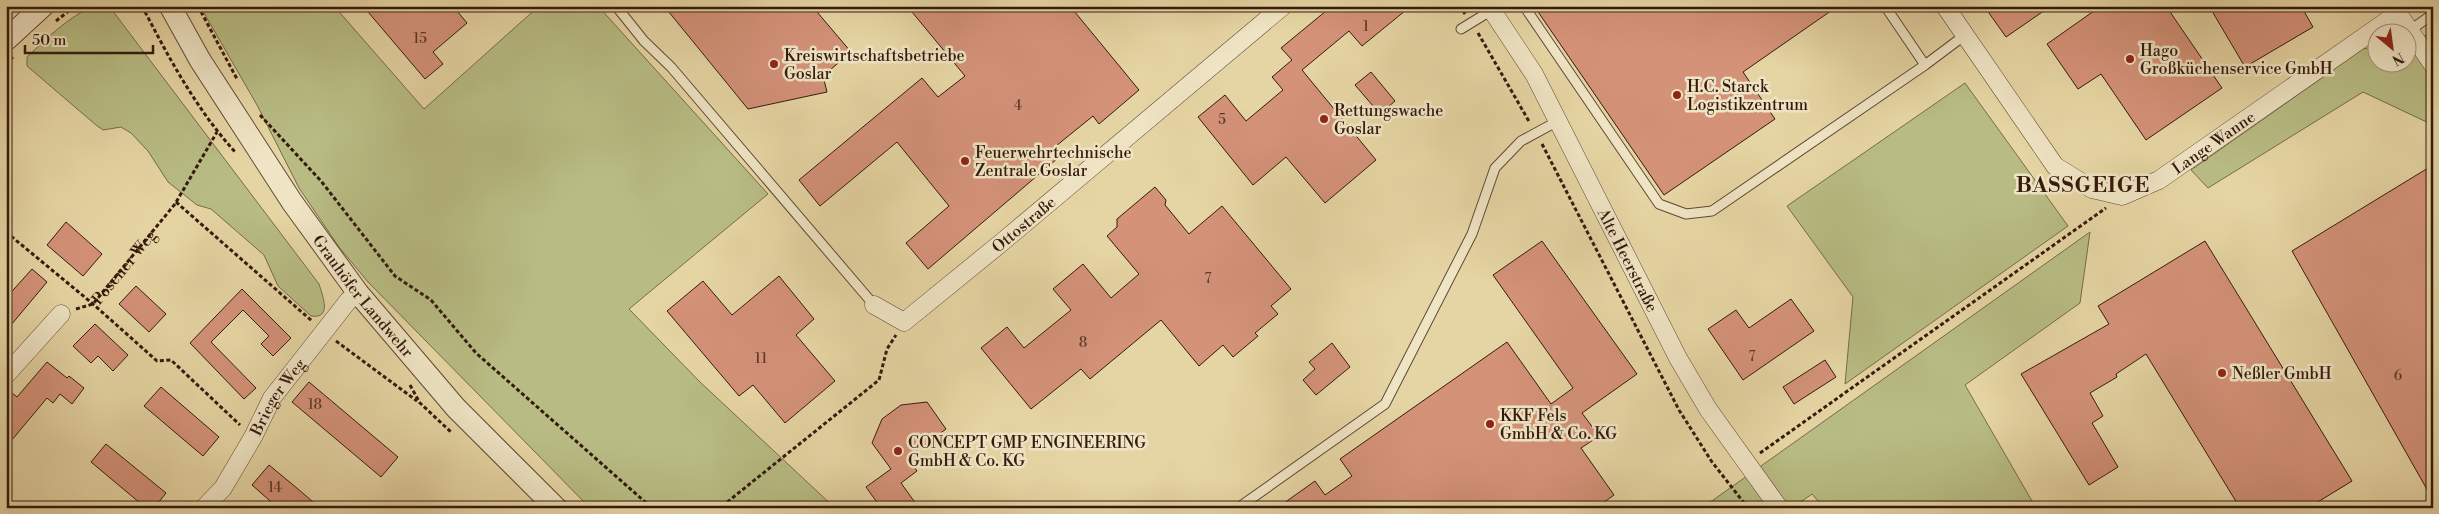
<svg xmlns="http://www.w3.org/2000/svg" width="2439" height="514" font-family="'Libre Bodoni',serif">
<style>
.green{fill:#b8bc84;stroke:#766b48}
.building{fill:#d49279;stroke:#341a0d}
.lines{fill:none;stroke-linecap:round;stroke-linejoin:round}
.service-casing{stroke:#604933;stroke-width:11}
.minor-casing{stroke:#604933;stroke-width:19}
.tertiary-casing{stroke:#604933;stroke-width:23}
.path{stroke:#341a0d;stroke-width:3;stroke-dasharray:4 2.5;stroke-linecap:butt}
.service{stroke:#efe4c4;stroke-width:9}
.minor{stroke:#efe4c4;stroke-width:18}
.tertiary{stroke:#efe4c4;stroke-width:21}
.poi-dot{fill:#8f2418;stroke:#efe4c4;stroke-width:2}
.labels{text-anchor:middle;stroke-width:5;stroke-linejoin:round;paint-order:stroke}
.number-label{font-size:14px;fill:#5c3828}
.poi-label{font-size:16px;fill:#341a0d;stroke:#efe4c4;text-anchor:start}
.street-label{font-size:16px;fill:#341a0d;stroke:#efe4c4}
.district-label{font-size:21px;font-weight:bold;letter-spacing:1px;fill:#341a0d;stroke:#efe4c4}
</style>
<rect width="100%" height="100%" fill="#e6d5a4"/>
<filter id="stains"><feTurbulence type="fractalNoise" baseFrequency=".004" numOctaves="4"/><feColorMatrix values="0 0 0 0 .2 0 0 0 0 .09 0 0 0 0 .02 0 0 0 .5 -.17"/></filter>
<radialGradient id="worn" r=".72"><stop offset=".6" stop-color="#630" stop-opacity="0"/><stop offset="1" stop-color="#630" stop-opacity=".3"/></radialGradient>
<path class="green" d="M94 6H109L319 284C323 297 332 319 311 316L278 286 264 255 211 209 197 205 168 182 148 151 131 133 121 127 103 130 96 125 27 66V57C47 38 68 17 94 6Z
M200 6H334L424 109 539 6H598L768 194 629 309 700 382 835 508H590L368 282 339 247 299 188 257 105Z
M2433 34V125L2363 92 2208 188 2191 170 2363 49 2376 46V62H2406L2407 40Z
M1965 83 2068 226 1845 384 1853 297 1787 206Z
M2090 232 2080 303 1965 385 2036 508H1824L1812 494 1792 508H1702Z"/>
<path class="building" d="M363 6H453L467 23 433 52 443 64 425 79Z
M664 6H812L851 52 823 76 827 92 748 109Z
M907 6H1070L1139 90 1099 124 1093 116 1051 150 1058 158 928 269 906 243 949 206 897 142 820 206 799 180 922 78 938 97 965 76Z
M1332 6H1411L1362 46 1349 31 1302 70 1376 160 1325 203 1286 157 1253 185 1198 117 1225 95 1246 121 1283 90 1272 77 1292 60 1281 48Z
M1534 6H1838L1743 72 1775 119 1664 195Z
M1984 6H2051L2006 37Z
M2101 6H2166L2222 88 2146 140 2101 74 2078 89 2047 44Z
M2209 6H2301L2313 27 2245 67Z
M1371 72 1395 101 1380 114 1355 85Z
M2433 165V500L2292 251Z
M1155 187 1166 200 1165 205 1189 234 1222 206 1291 289 1271 306 1278 314 1255 333 1258 336 1233 357 1223 345 1199 366 1161 320 1090 379 1081 369 1031 409 981 348 1007 327 1024 348 1071 310 1053 289 1083 264 1111 298 1139 274 1107 236 1117 227V219Z
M66 222 102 254 83 276 47 245Z
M1542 241 1637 374 1582 413 1599 436 1581 448 1614 495 1596 508H1277L1315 481 1325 495 1352 476 1340 459 1507 342 1551 404 1573 388 1493 275Z
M2205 241 2352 481 2308 508H2240L2146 354 2116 374 2117 377 2090 393 2103 416 2092 423 2118 467 2089 485 2021 374 2109 324 2098 306Z
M32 269 47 282 6 331V298Z
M779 276 814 319 796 335 835 381 785 423 753 385 739 396 667 311 703 281 732 315Z
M136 286 166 314 149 332 119 304Z
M242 289 291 338 273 356 261 344 269 336 243 310 211 342 256 388 244 399 190 343Z
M1791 299 1814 331 1743 380 1708 329 1736 310 1749 328Z
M95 324 128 355 113 371 98 356 91 363 73 346Z
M1332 343 1350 367 1316 395 1303 380 1315 369 1309 362Z
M1825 360 1836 377 1794 404 1783 387Z
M47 362 67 378 69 376 84 388 72 404 60 394 53 403 47 398 6 447V388L17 397Z
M309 382 398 457 381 477 292 402Z
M161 387 219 437 203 456 144 406Z
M927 402 946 429 907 458 917 471 901 483 919 508H881L866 487 891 469 872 443 882 419 901 405Z
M106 444 166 493 154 508H146L91 462Z
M269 465 298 489 320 508H278L252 485Z"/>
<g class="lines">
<g class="service-casing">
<path id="service" d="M616 6 644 41 671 67 874 305
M1524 6 1659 204 1686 214 1712 211 1925 65
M1885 6 1925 65 1965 35
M1461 29 1492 10
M2409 31 2433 14
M1238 508 1385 404 1472 234 1495 168 1521 141 1558 121"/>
</g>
<g class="minor-casing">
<g id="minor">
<path id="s2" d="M1489 6 1534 74 1678 358 1708 409 1779 508"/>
<path id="s3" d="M1945 6 2055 166 2092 189 2122 196 2159 180 2397 14"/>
<path d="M2393 6 2433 65"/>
<path id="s4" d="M874 305 904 322 1001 243 1283 6"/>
<path d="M6 375 61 314"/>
<path id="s5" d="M204 508 223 488 253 437 272 398 348 301 358 293"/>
</g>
</g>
<g class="tertiary-casing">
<g id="tertiary">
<path id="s6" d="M170 6 200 60 292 202 358 293 456 408 556 508"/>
<path d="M6 40 43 6"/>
</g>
</g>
<g class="path">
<path d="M142 6C169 58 196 109 236 153"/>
<path d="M198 6 237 79"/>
<path d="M1460 6 1465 14"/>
<path d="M56 21 75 6"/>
<path d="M1478 33 1530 123"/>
<path d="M6 63 13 57"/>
<path d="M260 115 321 181 395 276 431 300 476 353 652 508"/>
<path d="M1542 144 1679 410 1712 462 1748 508"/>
<path d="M176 202 312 321"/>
<path d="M6 232 93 304 157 361 171 360 240 425"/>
<path id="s1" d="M76 309 93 304 175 204 217 132"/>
<path d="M336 341 417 401"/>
<path d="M410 385 420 403 452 433"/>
<path d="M1760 453 2106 208"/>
<path d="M726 508V503L879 380 887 349 896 335"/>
</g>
<use href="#service" class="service"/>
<use href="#minor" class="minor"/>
<use href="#tertiary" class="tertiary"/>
</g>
<g class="poi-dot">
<circle cx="2130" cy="59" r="5"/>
<circle cx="774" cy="64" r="5"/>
<circle cx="1677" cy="95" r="5"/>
<circle cx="1324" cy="119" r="5"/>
<circle cx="965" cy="161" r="5"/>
<circle cx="2222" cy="373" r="5"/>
<circle cx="1490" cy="424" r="5"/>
<circle cx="898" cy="451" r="5"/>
</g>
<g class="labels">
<g class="number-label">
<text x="1366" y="31">1</text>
<text x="420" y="43">15</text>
<text x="1018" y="110">4</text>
<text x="1222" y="124">5</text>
<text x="1208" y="283">7</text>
<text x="1083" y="347">8</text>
<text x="1752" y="361">7</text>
<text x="761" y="363">11</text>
<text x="2398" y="380">6</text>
<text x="315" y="409">18</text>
<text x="275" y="492">14</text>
</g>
<g class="poi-label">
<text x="2140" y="56">Hago<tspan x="2140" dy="18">Großküchenservice GmbH</tspan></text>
<text x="784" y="61">Kreiswirtschaftsbetriebe<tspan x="784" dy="18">Goslar</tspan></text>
<text x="1687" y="92">H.C. Starck<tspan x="1687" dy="18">Logistikzentrum</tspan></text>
<text x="1334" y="116">Rettungswache<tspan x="1334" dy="18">Goslar</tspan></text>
<text x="975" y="158">Feuerwehrtechnische<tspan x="975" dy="18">Zentrale Goslar</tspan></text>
<text x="2232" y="379">Neßler GmbH</text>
<text x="1500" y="421">KKF Fels<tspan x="1500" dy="18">GmbH &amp; Co. KG</tspan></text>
<text x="908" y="448">CONCEPT GMP ENGINEERING<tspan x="908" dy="18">GmbH &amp; Co. KG</tspan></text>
</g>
<g class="street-label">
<text dy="6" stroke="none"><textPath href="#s3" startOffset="375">Lange Wanne</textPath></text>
<text dy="6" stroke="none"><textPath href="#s4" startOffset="189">Ottostraße</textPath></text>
<text dy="6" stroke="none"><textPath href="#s2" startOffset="290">Alte Heerstraße</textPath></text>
<text dy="6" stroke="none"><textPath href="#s1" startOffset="66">Posener Weg</textPath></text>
<text dy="6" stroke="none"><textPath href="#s6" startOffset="349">Grauhöfer Landwehr</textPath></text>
<text dy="6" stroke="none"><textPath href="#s5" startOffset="134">Brieger Weg</textPath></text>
</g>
<g class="district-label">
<text x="2083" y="192">BASSGEIGE</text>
</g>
</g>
<rect width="2439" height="514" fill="none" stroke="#e6d5a4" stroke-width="25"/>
<rect x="8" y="8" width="2424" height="499" fill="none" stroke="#341a0d" stroke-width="2.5"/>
<rect x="12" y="12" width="2414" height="489" fill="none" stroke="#341a0d"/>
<g transform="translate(2392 48) rotate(151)"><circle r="24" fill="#efe4c4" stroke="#a4937b"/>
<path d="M0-4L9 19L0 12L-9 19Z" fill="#8f2418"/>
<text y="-8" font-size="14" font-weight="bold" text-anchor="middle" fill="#341a0d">N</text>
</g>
<path d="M25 45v8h128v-8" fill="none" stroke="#341a0d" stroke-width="2.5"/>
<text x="32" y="45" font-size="15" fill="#341a0d" stroke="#efe4c4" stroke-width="4" paint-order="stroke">50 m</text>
<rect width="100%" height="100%" filter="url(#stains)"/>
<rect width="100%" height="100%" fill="url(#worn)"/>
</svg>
